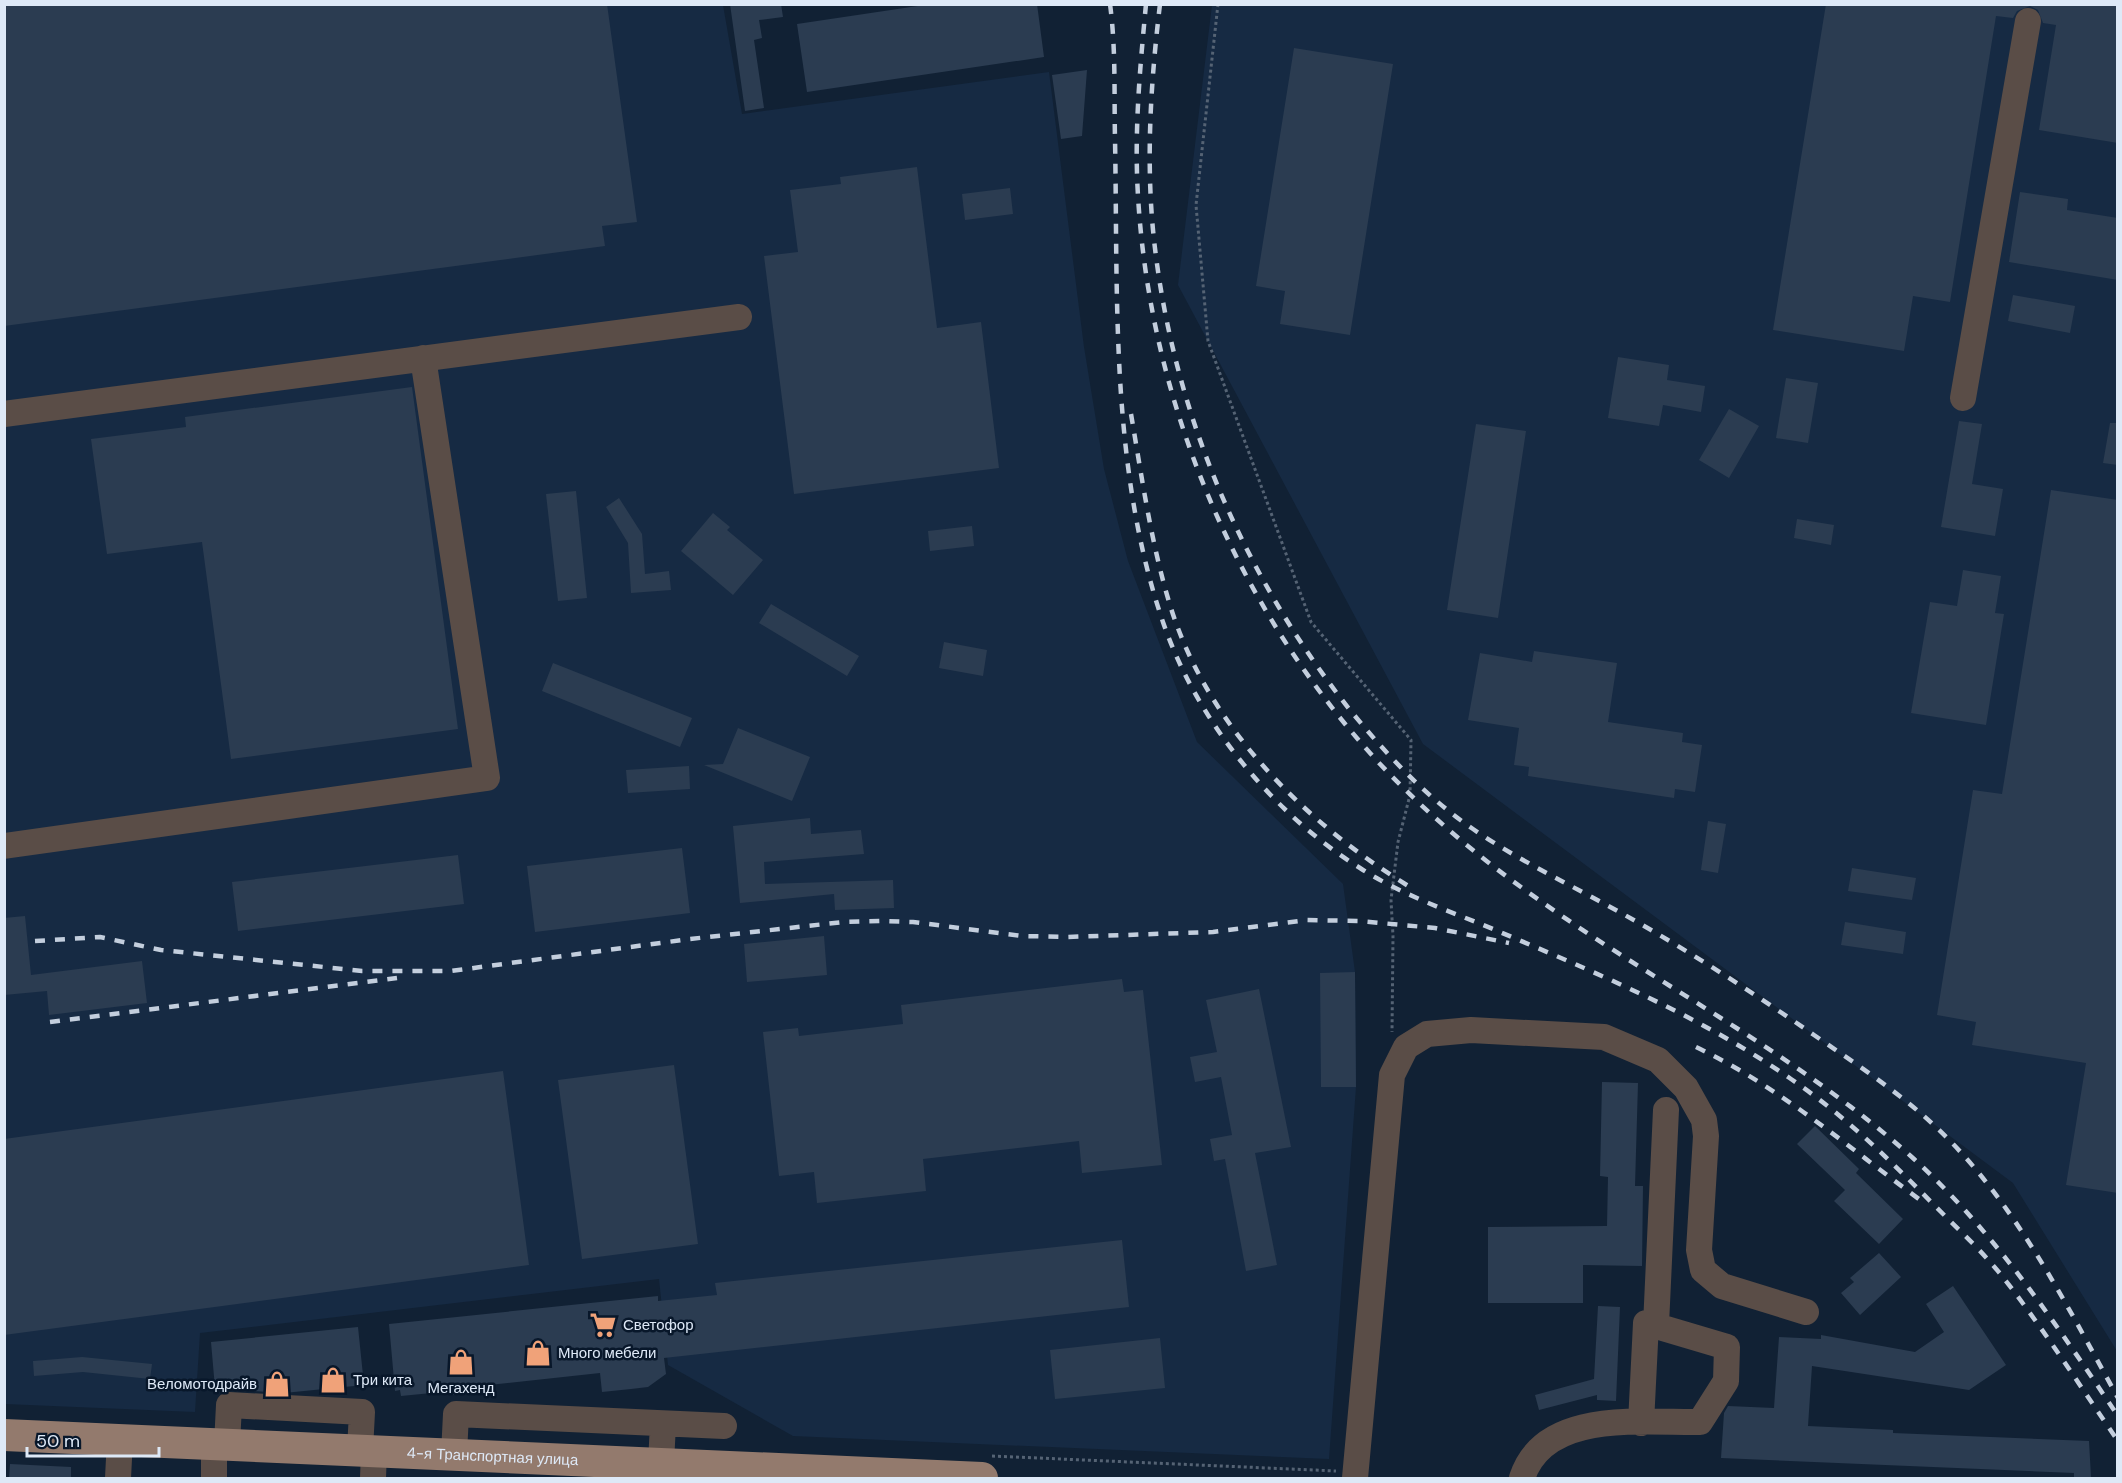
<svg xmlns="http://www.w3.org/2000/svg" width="2122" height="1483" font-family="'DM Sans',sans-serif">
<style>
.built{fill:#162a43}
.building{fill:#2b3c51}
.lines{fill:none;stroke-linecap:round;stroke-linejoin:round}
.path{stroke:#556374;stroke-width:3;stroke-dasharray:3 3;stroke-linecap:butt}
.minor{stroke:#5a4d47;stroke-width:26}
.major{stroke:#937a6d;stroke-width:32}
.rail{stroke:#c3cedd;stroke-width:4.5;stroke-dasharray:10 10;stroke-linecap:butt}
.labels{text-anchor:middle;stroke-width:5;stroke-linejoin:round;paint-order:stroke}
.poi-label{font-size:15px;fill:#dee9f7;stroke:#08172a;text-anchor:start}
.street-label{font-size:15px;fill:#dee9f7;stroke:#08172a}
</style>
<rect width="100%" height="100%" fill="#112134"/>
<path class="built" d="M5 5H723L742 114 1049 72 1084 347 1104 469 1128 561 1197 742 1343 884 1355 972 1356 1087 1329 1459 793 1436 668 1365 659 1279 200 1333 195 1412 5 1404Z
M1212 5H2117V1351L2013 1183 1423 744 1178 285Z"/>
<path class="building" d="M4 4H607L637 222 602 226 605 246 4 326Z
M730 4H781L783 17 759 20 762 38 754 40 764 108 745 111Z
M931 4H1037L1044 57 807 92 797 24Z
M1826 4H2118V143L2039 130 2056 25 2043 23 2038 10 2030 6 2017 11 2013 18 1996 16 1950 302 1913 296 1904 351 1773 330Z
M1294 48 1393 64 1350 335 1280 324 1285 291 1256 286Z
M1087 70 1082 136 1061 139 1052 75Z
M917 167 937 328 981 322 999 468 794 494 764 256 798 252 790 190 841 184 840 177Z
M1010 188 1013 214 965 220 962 194Z
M2020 192 2068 199 2067 210 2118 218V280L2009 262Z
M2013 295 2075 306 2070 333 2008 321Z
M1618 357 1669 365 1667 380 1705 386 1701 412 1663 405 1659 426 1608 418Z
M1786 378 1818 383 1808 443 1776 438Z
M412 387 458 729 231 759 202 542 107 554 91 439 186 427 185 417Z
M1729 409 1759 426 1729 478 1699 460Z
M1959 421 1982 424 1972 484 2003 489 1995 536 1941 527Z
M2110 423H2118V465L2103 463Z
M1476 424 1526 431 1498 618 1447 610Z
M2051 490 2118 500V1193L2066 1185 2086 1063 1972 1045 1976 1022 1937 1015 1973 790 2002 794Z
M576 491 587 598 558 601 546 494Z
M619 498 642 534 645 574 669 571 671 590 631 593 628 543 606 507Z
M713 513 730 527 727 530 763 560 733 595 681 551Z
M1797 519 1834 525 1831 545 1794 538Z
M972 526 974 546 930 551 928 531Z
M1963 570 2001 576 1995 613 2004 614 1986 725 1911 713 1930 602 1957 606Z
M771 604 859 656 847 676 759 623Z
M944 642 987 650 983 676 939 668Z
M1534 651 1617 663 1608 722 1683 733 1682 742 1702 745 1695 792 1675 789 1674 798 1528 776 1529 767 1514 765 1519 728 1468 720 1480 653 1532 662Z
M553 663 692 718 680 747 542 691Z
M738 728 810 757 792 801 704 765 723 764Z
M689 766 690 789 628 793 626 770Z
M810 818 811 834 861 830 864 854 764 862 765 884 893 880 894 908 835 910 834 894 740 903 733 826Z
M1708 821 1726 824 1718 873 1701 870Z
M682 848 690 913 535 932 527 866Z
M458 855 464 904 238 931 232 882Z
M1852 868 1916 878 1912 900 1848 891Z
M25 916 31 975 142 961 147 1003 49 1015 47 991 4 995V918Z
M1845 922 1906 932 1903 954 1841 945Z
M824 936 827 975 747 982 744 944Z
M1355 972 1356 1087H1321L1320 973Z
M1122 979 1124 992 1143 990 1162 1165 1082 1173 1079 1141 923 1159 926 1191 817 1203 814 1172 779 1176 763 1032 798 1028 799 1036 903 1024 901 1005Z
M1259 989 1291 1147 1255 1153 1277 1265 1246 1271 1225 1159 1214 1161 1210 1139 1232 1135 1221 1077 1195 1082 1190 1057 1217 1052 1206 1000Z
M674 1065 698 1244 582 1259 558 1080Z
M503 1071 529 1265 4 1335V1139Z
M1602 1082 1638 1083 1635 1186H1643L1642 1266 1583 1265V1303H1488V1227L1607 1226 1608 1177 1600 1176Z
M1815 1126 1859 1169 1856 1173 1903 1219 1879 1244 1834 1201 1845 1190 1797 1144Z
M1122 1240 1129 1307 664 1358 666 1374 648 1387 631 1389 602 1392 600 1373 470 1387V1393L453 1395 452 1391 401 1396 400 1390 395 1391 389 1324 658 1296V1301L717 1295 715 1283Z
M1879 1253 1901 1277 1860 1315 1841 1293 1854 1282 1850 1278Z
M1953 1286 2006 1365 1969 1390 1812 1366 1808 1426 1893 1430V1433L2089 1441 2091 1477 2074 1478V1473L1721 1458 1724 1413 1728 1406 1774 1408 1779 1337 1821 1339V1335L1915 1352 1944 1332 1926 1304Z
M1598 1306 1620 1307 1616 1401 1597 1400V1395L1539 1410 1535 1395 1594 1379Z
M358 1327 364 1385 284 1393 253 1391 252 1384 215 1388 211 1342Z
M1160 1338 1165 1388 1055 1399 1050 1350Z
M82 1357 152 1364 150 1379 83 1372 34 1376 33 1361Z
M10 1464 71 1467V1479H9Z"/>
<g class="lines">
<path class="path" d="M1218 4 1196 205 1208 341 1311 622 1411 740 1410 795 1398 842 1391 900 1393 936 1392 1032
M992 1456 1336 1471"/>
<path class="minor" d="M1963 398 2028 21
M4 414 739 317
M4 846 487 778 423 358
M1656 1325 1666 1110
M227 1444 229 1405 362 1412 360 1450
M454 1454 456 1414 724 1426
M661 1463 663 1424
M118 1478 120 1439
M214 1478V1443
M373 1478 374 1451
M1355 1478 1392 1075 1406 1047 1427 1034 1471 1030 1604 1037 1658 1060 1686 1088 1704 1120 1706 1136 1699 1250 1703 1270 1722 1286 1806 1312
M1522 1478C1544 1409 1643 1423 1700 1422L1726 1381 1727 1347 1646 1323 1641 1423"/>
<path class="major" id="s1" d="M4 1435 982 1478"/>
<path class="rail" d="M1110 4C1116 49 1114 95 1115 139 1118 301 1110 470 1164 625 1198 722 1273 814 1360 868 1403 896 1453 912 1500 932 1599 974 1702 1017 1791 1079 1845 1116 1890 1160 1935 1206 1958 1229 1982 1251 2002 1276 2043 1328 2080 1386 2118 1441
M1146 4C1140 68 1134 132 1138 196 1150 404 1238 611 1380 764 1428 815 1482 860 1539 900 1663 988 1801 1057 1914 1159 1996 1234 2056 1324 2118 1416
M1160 4C1151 80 1146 155 1153 230 1170 405 1241 573 1350 710 1386 754 1426 797 1473 829 1521 862 1573 886 1623 914 1689 951 1752 992 1814 1035 1856 1064 1900 1093 1937 1128 2015 1202 2066 1304 2118 1398
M1131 414C1142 478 1151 543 1170 605 1207 726 1305 823 1410 887
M35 941 100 937 161 950 362 971H451L690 939 843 922 883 921 913 922 1022 936 1067 937 1213 932 1307 920 1359 921 1435 928 1509 943
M50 1022 397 978
M1696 1047C1780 1087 1849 1148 1923 1202"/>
</g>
<defs>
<g id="supermarket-bare" transform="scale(2.07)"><path d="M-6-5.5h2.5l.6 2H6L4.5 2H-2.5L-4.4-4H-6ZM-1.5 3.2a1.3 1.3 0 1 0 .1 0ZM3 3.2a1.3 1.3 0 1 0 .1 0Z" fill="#f0a279" stroke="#08172a" stroke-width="2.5" paint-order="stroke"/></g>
<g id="shop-bare" transform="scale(2.07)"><path d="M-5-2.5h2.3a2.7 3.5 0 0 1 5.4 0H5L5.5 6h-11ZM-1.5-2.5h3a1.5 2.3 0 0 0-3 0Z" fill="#f0a279" stroke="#08172a" stroke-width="2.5" paint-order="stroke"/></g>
</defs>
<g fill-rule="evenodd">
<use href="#supermarket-bare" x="603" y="1325"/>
<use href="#shop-bare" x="538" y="1353"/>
<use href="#shop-bare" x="461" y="1362"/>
<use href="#shop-bare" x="333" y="1380"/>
<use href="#shop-bare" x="277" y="1384"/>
</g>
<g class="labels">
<g class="poi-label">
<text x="623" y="1330">Светофор</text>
<text x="558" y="1358">Много мебели</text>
<text x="353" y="1385">Три кита</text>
<text x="257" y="1389" text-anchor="end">Веломотодрайв</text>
<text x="461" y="1393" text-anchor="middle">Мегахенд</text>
</g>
<g class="street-label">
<text dy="5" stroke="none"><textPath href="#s1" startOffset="489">4-я Транспортная улица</textPath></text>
</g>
</g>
<rect width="2122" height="1483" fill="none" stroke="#dee9f7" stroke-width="12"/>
<path d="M27 1447v9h132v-9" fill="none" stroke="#dee9f7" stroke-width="3"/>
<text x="36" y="1447" font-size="18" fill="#dee9f7" stroke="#08172a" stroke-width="4.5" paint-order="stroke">50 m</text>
</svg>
